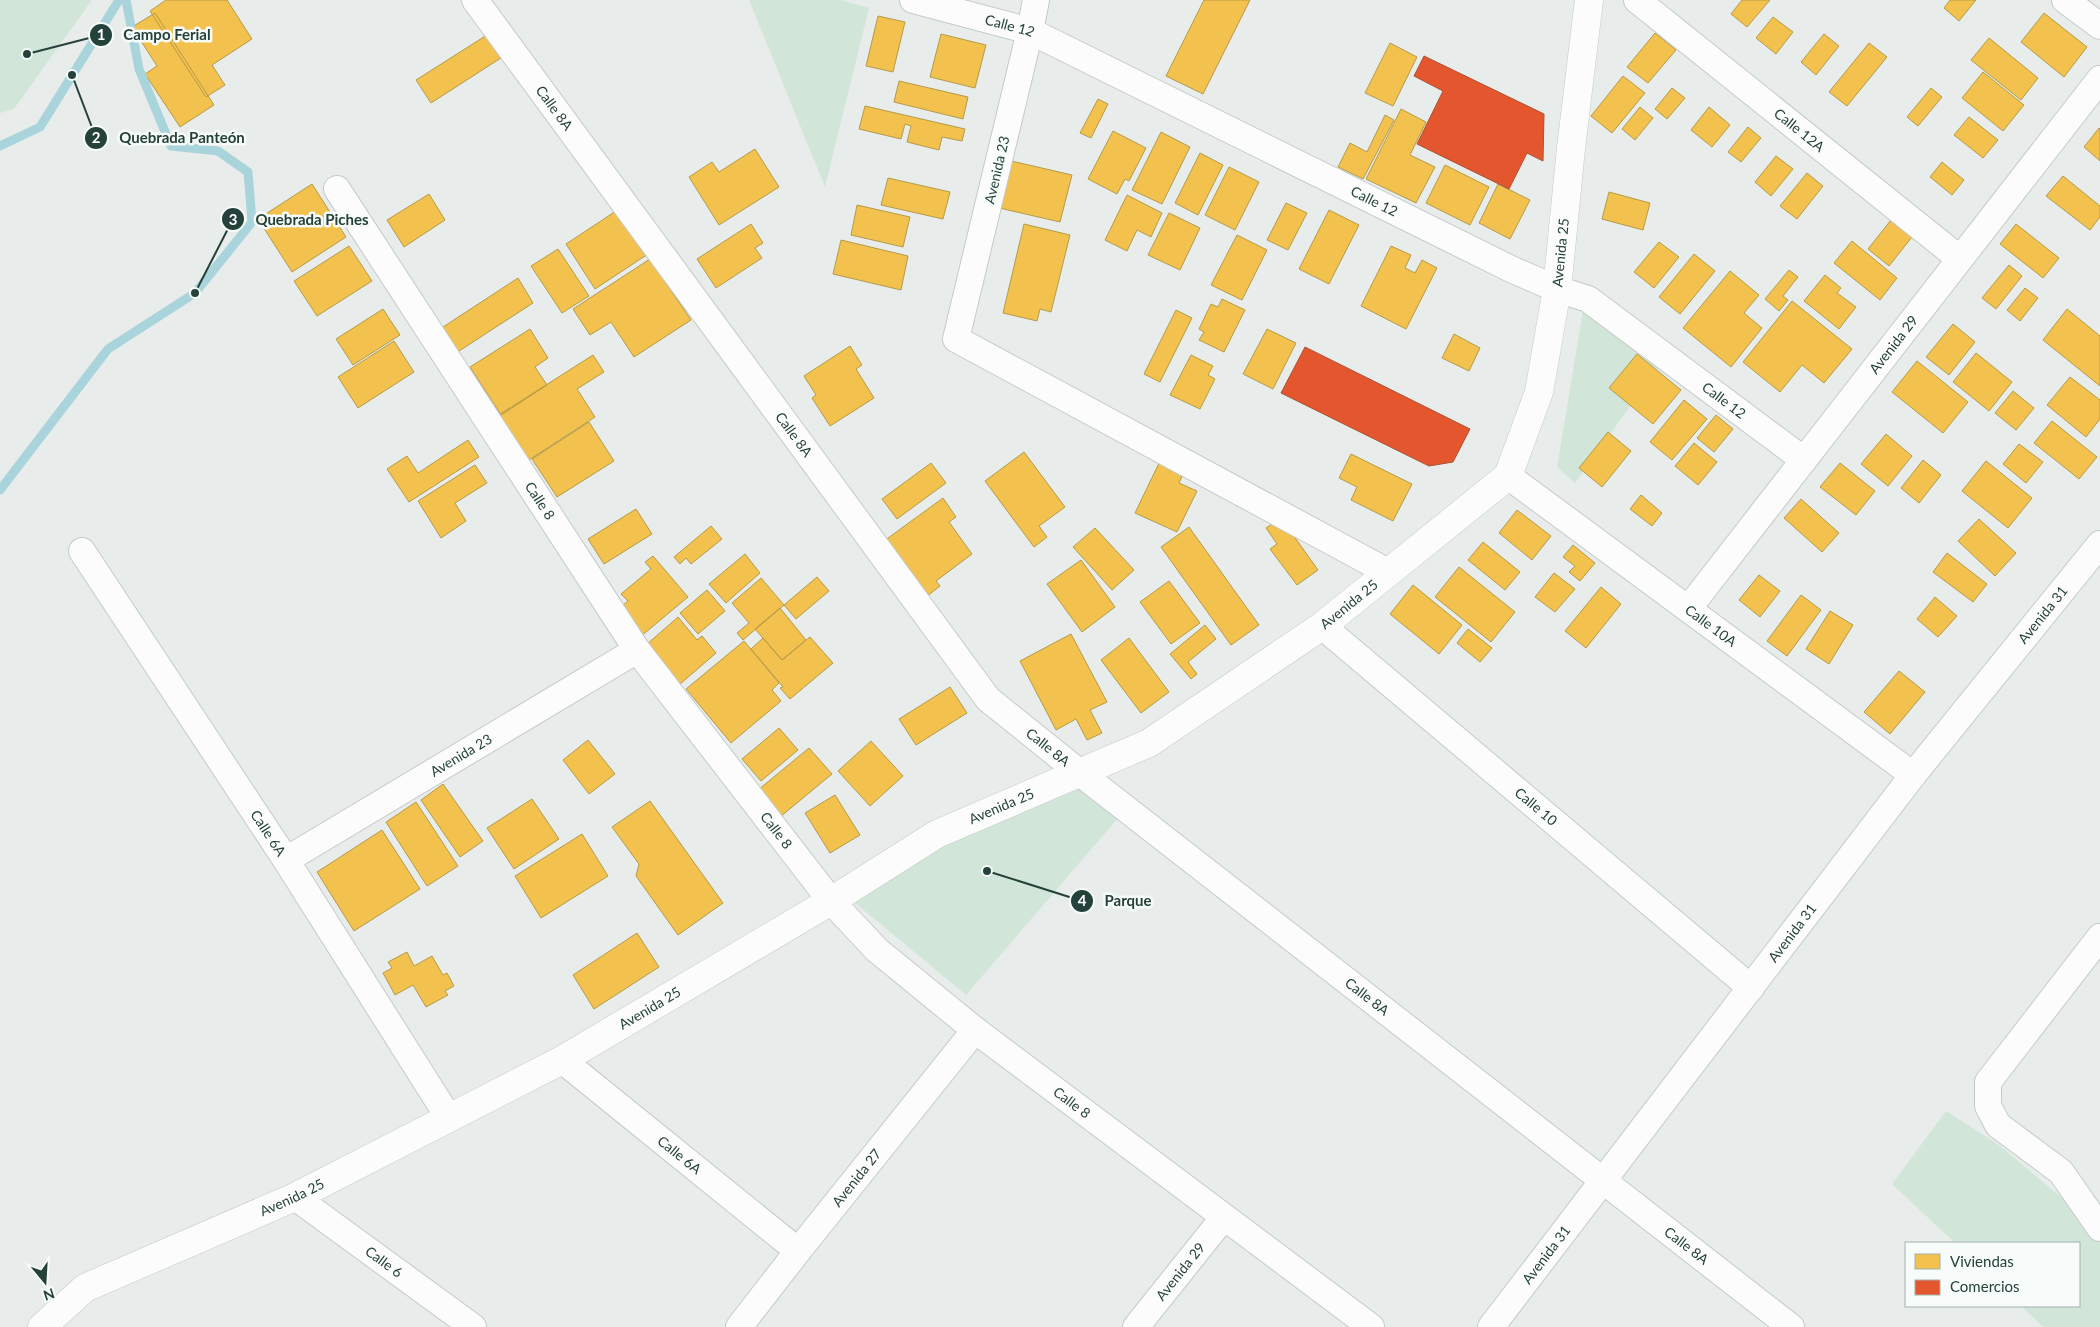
<svg xmlns="http://www.w3.org/2000/svg" width="2100" height="1327" font-family="Lato,sans-serif">
<style>
.green{fill:#d1e6d8}
.homes{fill:#f2c14e;stroke:#b49b48}
.shops{fill:#e4572e;stroke:#aa5132}
.lines{fill:none;stroke-linecap:round;stroke-linejoin:round}
.stream{stroke:#a9d4db;stroke-width:9}
.minor-casing{stroke:#c5cac8;stroke-width:28}
.tertiary-casing{stroke:#c5cac8;stroke-width:29}
.minor{stroke:#fcfcfc;stroke-width:26}
.tertiary{stroke:#fcfcfc;stroke-width:28}
.labels{text-anchor:middle;stroke-width:5;stroke-linejoin:round;paint-order:stroke}
.street-label{font-size:14px;fill:#24423a;stroke:#f7fbf9}
.leader{fill:none;stroke:#24423a;stroke-width:2}
.callout-dot{fill:#24423a;stroke:#f7fbf9;stroke-width:2}
.mark-label{font-size:15px;text-anchor:middle;font-weight:bold;fill:#fff}
.callout-label{font-size:15px;text-anchor:middle;font-weight:bold;fill:#24423a;stroke:#f7fbf9;stroke-width:5;stroke-linejoin:round;paint-order:stroke}
</style>
<rect width="100%" height="100%" fill="#e8edeb"/>
<path class="green" d="M0 0H92L14 109 0 113Z
M749 0H841L869 8 825 187Z
M1583 310 1662 362 1575 483 1557 467Z
M1078 783 1118 818 966 995 854 902 950 841Z
M1946 1111 1999 1145 2087 1219 2100 1242V1327H2043L2021 1306H2079V1243H1955L1892 1184Z"/>
<path class="homes" d="M166 0H227L252 39 212 65 225 85 206 97 150 11Z
M1204 0H1250L1203 94 1166 76Z
M1742 0H1770L1747 27 1731 14Z
M1950 0H1976L1959 21 1944 8Z
M155 13 214 105 180 127 145 74 157 66 132 27Z
M2044 13 2087 47 2064 77 2021 42Z
M878 16 905 22 893 72 866 66Z
M1773 17 1793 32 1776 54 1756 38Z
M490 33 504 56 431 103 416 80Z
M1655 33 1676 50 1648 83 1627 67Z
M941 34 986 45 975 88 930 77Z
M1824 34 1839 46 1816 75 1801 62Z
M1989 38 2038 78 2021 100 1971 60Z
M1390 43 1417 57 1393 106 1365 93Z
M1869 43 1887 57 1847 106 1829 92Z
M1983 72 2024 105 2003 131 1962 98Z
M1623 76 1645 93 1612 133 1591 116Z
M899 81 968 97 963 119 894 102Z
M1672 88 1685 98 1667 119 1655 109Z
M1931 88 1942 97 1918 126 1907 117Z
M1098 99 1108 104 1091 138 1080 133Z
M865 106 965 129 962 141 942 137 939 150 907 142 911 126 905 124 901 139 859 129Z
M1640 107 1653 118 1635 140 1622 129Z
M1709 107 1730 125 1712 147 1691 130Z
M1401 109 1426 122 1410 155 1435 167 1416 203 1366 179Z
M1385 115 1394 120 1363 179 1338 167 1350 143 1367 152Z
M1969 117 1998 140 1983 158 1954 135Z
M1748 127 1761 138 1741 162 1728 152Z
M2099 128 2100 129V161L2084 147Z
M1113 131 1146 148 1129 181 1125 179 1117 194 1088 179Z
M1161 132 1190 147 1162 204 1132 190Z
M755 149 779 187 719 225 689 177 712 162 719 172Z
M1200 153 1223 165 1198 215 1175 203Z
M1776 156 1793 169 1771 196 1755 182Z
M1007 160 1072 175 1060 222 995 207Z
M1942 162 1964 180 1952 195 1930 177Z
M1445 165 1489 187 1470 225 1426 203Z
M1229 167 1259 182 1235 230 1205 215Z
M1807 173 1823 186 1797 219 1780 206Z
M2063 176 2100 206V217L2090 230 2046 196Z
M888 178 950 192 943 219 881 205Z
M312 184 346 237 292 272 258 219Z
M1498 184 1530 200 1510 239 1479 223Z
M1609 192 1650 203 1643 230 1602 219Z
M429 194 445 220 404 247 387 220Z
M1127 195 1162 213 1151 237 1137 230 1127 251 1105 240Z
M1286 203 1307 213 1288 250 1267 240Z
M857 205 910 217 903 247 851 235Z
M619 209 648 254 595 289 566 244Z
M1329 210 1359 225 1329 284 1299 269Z
M1169 213 1200 228 1180 270 1148 255Z
M1891 220 1912 237 1889 266 1868 249Z
M751 224 763 243 755 248 762 258 716 288 697 259Z
M1024 224 1070 235 1051 312 1040 309 1037 321 1003 313Z
M2016 224 2059 258 2043 278 2000 244Z
M1237 235 1267 250 1242 300 1211 285Z
M841 240 908 256 901 290 833 274Z
M1852 241 1897 278 1880 300 1834 263Z
M1659 242 1679 257 1654 288 1634 272Z
M349 246 372 281 317 316 294 281Z
M1391 246 1411 255 1405 268 1415 273 1422 260 1437 268 1406 329 1361 306Z
M558 249 589 296 562 313 531 266Z
M1694 254 1715 271 1680 314 1659 297Z
M650 259 691 320 634 357 611 322 590 335 573 309Z
M2009 265 2022 276 1996 309 1982 298Z
M1789 270 1798 277 1783 296 1788 300 1779 311 1765 299Z
M1730 271 1759 295 1744 313 1762 328 1731 367 1683 328Z
M1825 275 1841 288 1837 293 1856 307 1839 329 1804 301Z
M518 278 533 303 456 353 440 329Z
M2025 288 2038 298 2020 321 2007 310Z
M1222 299 1245 310 1224 352 1199 340 1204 332 1199 329 1211 304 1218 307Z
M1792 301 1852 349 1824 383 1802 365 1780 392 1743 362Z
M383 309 400 335 353 365 336 339Z
M2067 309 2100 336V386L2043 340Z
M1176 310 1192 318 1160 382 1144 374Z
M1953 324 1975 342 1949 375 1926 357Z
M530 329 548 358 535 367 547 385 501 415 470 367Z
M1267 329 1296 343 1273 389 1243 374Z
M1454 334 1480 348 1469 371 1442 358Z
M394 341 414 372 358 408 338 377Z
M850 346 862 365 856 369 874 398 830 426 812 398 816 395 804 376Z
M1976 353 2012 382 1989 411 1953 382Z
M1637 354 1681 390 1653 424 1609 388Z
M593 355 604 372 577 389 595 417 529 460 499 415Z
M1191 355 1213 366 1208 375 1215 379 1200 409 1170 395Z
M1917 361 1968 402 1943 433 1892 392Z
M2070 377 2100 400V419L2086 437 2047 405Z
M2013 391 2034 408 2016 430 1995 413Z
M1684 400 1707 419 1672 460 1650 442Z
M1716 415 1733 429 1714 452 1697 438Z
M2052 421 2097 457 2079 479 2034 443Z
M589 422 614 461 557 497 532 459Z
M1608 432 1631 451 1602 487 1579 468Z
M1886 434 1912 456 1888 486 1861 464Z
M468 440 479 457 409 502 387 469 407 456 418 473Z
M1694 443 1717 462 1698 485 1675 466Z
M2019 444 2043 462 2026 483 2003 464Z
M1024 452 1065 507 1039 526 1047 537 1034 547 985 481Z
M1351 454 1412 484 1393 521 1351 500 1357 487 1339 478Z
M1923 460 1941 475 1919 503 1901 488Z
M1160 461 1184 472 1179 483 1197 491 1177 532 1135 513Z
M1986 461 2032 498 2008 528 1962 491Z
M931 463 946 483 897 519 882 499Z
M1840 463 1875 491 1856 515 1820 487Z
M475 465 487 483 455 503 466 521 441 538 418 501Z
M1641 495 1662 513 1652 526 1630 509Z
M943 498 956 517 949 522 972 554 936 581 940 586 926 597 884 541Z
M1801 499 1839 533 1822 552 1784 518Z
M636 509 652 534 604 564 588 539Z
M1517 510 1551 536 1532 560 1499 533Z
M1281 518 1318 570 1297 585 1270 549 1277 544 1266 528Z
M1979 519 2016 553 1995 576 1958 541Z
M711 526 722 539 691 564 686 558 680 564 674 557Z
M1189 527 1259 625 1231 645 1161 547Z
M1095 528 1134 570 1112 590 1073 547Z
M1483 542 1520 572 1505 590 1468 560Z
M1573 545 1595 563 1580 581 1569 572 1575 566 1563 557Z
M1947 553 1987 584 1973 602 1933 572Z
M745 554 760 573 726 603 709 584Z
M653 556 688 597 640 637 617 610 628 601 621 594 651 569 645 562Z
M1081 560 1115 607 1082 632 1047 584Z
M1459 567 1515 612 1491 642 1435 597Z
M1554 573 1575 589 1555 612 1535 597Z
M1759 575 1780 591 1760 617 1739 600Z
M817 577 829 591 796 619 784 605Z
M761 578 784 605 743 640 737 633 749 623 732 603Z
M1169 581 1200 623 1171 644 1140 602Z
M1413 585 1462 625 1439 654 1390 614Z
M1601 587 1621 604 1586 648 1565 631Z
M707 590 725 611 698 634 680 613Z
M1801 595 1821 610 1787 656 1767 641Z
M1935 597 1957 616 1938 637 1917 619Z
M780 608 806 640 782 660 755 629Z
M1830 611 1853 625 1829 664 1806 649Z
M678 617 697 640 702 636 716 653 679 685 646 645Z
M1205 625 1216 639 1188 662 1197 674 1191 679 1170 654Z
M1468 629 1492 648 1480 662 1457 643Z
M1071 634 1107 702 1090 710 1102 733 1087 740 1076 719 1056 730 1020 661Z
M810 637 833 663 790 699 780 688 783 687 751 649 763 638 782 660Z
M1129 638 1169 692 1141 713 1101 660Z
M744 641 779 683 772 690 781 701 731 743 686 689Z
M1899 671 1925 692 1890 734 1864 712Z
M950 687 967 713 916 745 899 719Z
M779 728 798 750 761 781 742 759Z
M588 740 615 774 589 794 563 760Z
M871 741 903 776 870 806 838 771Z
M809 748 832 774 780 817 758 790Z
M443 784 483 841 460 857 421 800Z
M835 795 860 835 830 853 805 813Z
M532 799 559 839 514 869 487 828Z
M650 801 723 903 678 935 636 876 639 864 612 827Z
M416 802 458 866 427 886 386 822Z
M382 830 420 889 354 931 317 872Z
M582 834 608 876 541 918 515 876Z
M637 933 659 967 594 1009 573 975Z
M407 952 414 966 432 956 443 975 447 973 454 986 445 991 448 995 426 1007 413 985 395 995 383 973 392 968 388 962Z"/>
<path class="shops" d="M1424 56 1544 114 1543 161 1527 153 1509 189 1417 144 1443 91 1414 76Z
M1305 347 1470 429 1453 462 1429 466 1281 393Z"/>
<g class="lines">
<path class="stream" d="M0 146 40 127 119 0
M0 490 108 349 195 293 252 222 248 172 218 151 171 146 139 69 126 0"/>
<g class="minor-casing">
<g id="minor">
<path id="s1" d="M475 0 988 699 1080 773 1791 1327"/>
<path id="s2" d="M913 0 1030 31 1513 270 1557 289 1588 299 1804 460"/>
<path d="M1036 0 1030 31 956 339 1388 572"/>
<path id="s3" d="M1637 0 1960 259"/>
<path d="M2065 0 2100 26"/>
<path id="s4" d="M337 189 637 650 831 901 877 950 975 1030 1371 1327"/>
<path id="s5" d="M1508 476 1913 775"/>
<path id="s6" d="M82 551 286 860 449 1118"/>
<path id="s7" d="M1688 609 2100 79"/>
<path id="s8" d="M1322 626 1751 988"/>
<path id="s9" d="M286 860 637 650"/>
<path d="M2100 937 1988 1082V1106L1998 1125 2061 1172 2100 1228"/>
<path id="s10" d="M562 1060 798 1251"/>
<path id="s11" d="M295 1197 473 1327"/>
<path id="s12" d="M739 1327 798 1251 975 1030"/>
<path id="s13" d="M1136 1327 1224 1217"/>
<path id="s14" d="M1491 1327 1913 775 2100 544"/>
</g>
</g>
<g class="tertiary-casing">
<g id="tertiary">
<path id="s15" d="M42 1327 85 1288 295 1197 562 1060 831 901 937 834 1149 743 1322 626 1508 476 1539 392 1557 289 1571 148 1589 0"/>
</g>
</g>
<use href="#minor" class="minor"/>
<use href="#tertiary" class="tertiary"/>
</g>
<g class="labels">
<g class="street-label">
<text dy="5" stroke="none"><textPath href="#s2" startOffset="100">Calle 12</textPath></text>
<text dy="5" stroke="none"><textPath href="#s1" startOffset="134">Calle 8A</textPath></text>
<text dy="5" stroke="none"><textPath href="#s3" startOffset="208">Calle 12A</textPath></text>
<text transform="translate(997 170) rotate(-77)" y="5">Avenida 23</text>
<text dy="5" stroke="none"><textPath href="#s2" startOffset="505">Calle 12</textPath></text>
<text dy="5" stroke="none"><textPath href="#s15" startOffset="1934">Avenida 25</textPath></text>
<text dy="5" stroke="none"><textPath href="#s7" startOffset="335">Avenida 29</textPath></text>
<text dy="5" stroke="none"><textPath href="#s2" startOffset="910">Calle 12</textPath></text>
<text dy="5" stroke="none"><textPath href="#s1" startOffset="539">Calle 8A</textPath></text>
<text dy="5" stroke="none"><textPath href="#s4" startOffset="372">Calle 8</textPath></text>
<text dy="5" stroke="none"><textPath href="#s15" startOffset="1499">Avenida 25</textPath></text>
<text dy="5" stroke="none"><textPath href="#s14" startOffset="901">Avenida 31</textPath></text>
<text dy="5" stroke="none"><textPath href="#s5" startOffset="252">Calle 10A</textPath></text>
<text dy="5" stroke="none"><textPath href="#s1" startOffset="944">Calle 8A</textPath></text>
<text dy="5" stroke="none"><textPath href="#s9" startOffset="204">Avenida 23</textPath></text>
<text dy="5" stroke="none"><textPath href="#s15" startOffset="1095">Avenida 25</textPath></text>
<text dy="5" stroke="none"><textPath href="#s8" startOffset="280">Calle 10</textPath></text>
<text dy="5" stroke="none"><textPath href="#s4" startOffset="778">Calle 8</textPath></text>
<text dy="5" stroke="none"><textPath href="#s6" startOffset="338">Calle 6A</textPath></text>
<text dy="5" stroke="none"><textPath href="#s14" startOffset="496">Avenida 31</textPath></text>
<text dy="5" stroke="none"><textPath href="#s1" startOffset="1349">Calle 8A</textPath></text>
<text dy="5" stroke="none"><textPath href="#s15" startOffset="689">Avenida 25</textPath></text>
<text dy="5" stroke="none"><textPath href="#s4" startOffset="1182">Calle 8</textPath></text>
<text dy="5" stroke="none"><textPath href="#s10" startOffset="151">Calle 6A</textPath></text>
<text dy="5" stroke="none"><textPath href="#s12" startOffset="190">Avenida 27</textPath></text>
<text dy="5" stroke="none"><textPath href="#s15" startOffset="284">Avenida 25</textPath></text>
<text dy="5" stroke="none"><textPath href="#s1" startOffset="1754">Calle 8A</textPath></text>
<text dy="5" stroke="none"><textPath href="#s14" startOffset="91">Avenida 31</textPath></text>
<text dy="5" stroke="none"><textPath href="#s11" startOffset="110">Calle 6</textPath></text>
<text dy="5" stroke="none"><textPath href="#s13" startOffset="71">Avenida 29</textPath></text>
</g>
</g>
<path class="leader" d="M27 54L101 35M72 75L96 138M195 293L233 219M987 871L1082 901"/>
<g class="callout-dot">
<circle cx="27" cy="54" r="5"/>
<circle cx="72" cy="75" r="5"/>
<circle cx="195" cy="293" r="5"/>
<circle cx="987" cy="871" r="5"/>
<circle cx="101" cy="35" r="12"/>
<circle cx="96" cy="138" r="12"/>
<circle cx="233" cy="219" r="12"/>
<circle cx="1082" cy="901" r="12"/>
</g>
<g class="mark-label">
<text x="101" y="40">1</text>
<text x="96" y="143">2</text>
<text x="233" y="225">3</text>
<text x="1082" y="906">4</text>
</g>
<g class="callout-label">
<text x="167" y="40">Campo Ferial</text>
<text x="182" y="143">Quebrada Panteón</text>
<text x="312" y="225">Quebrada Piches</text>
<text x="1128" y="906">Parque</text>
</g>
<rect x="1905" y="1242" width="175" height="65" fill="#f7fbf9" stroke="#a3b1ad"/>
<rect x="1915" y="1254" width="25" height="15" fill="#f2c14e" stroke="#a3b1ad"/>
<text x="1950" y="1267" font-size="15" fill="#24423a">Viviendas</text>
<rect x="1915" y="1280" width="25" height="15" fill="#e4572e" stroke="#a3b1ad"/>
<text x="1950" y="1292" font-size="15" fill="#24423a">Comercios</text>
<g transform="translate(45 1282) rotate(162)" stroke="#f7fbf9" stroke-width="4" paint-order="stroke">
<path d="M0-4L9 19L0 12L-9 19Z" fill="#24423a"/>
<text y="-8" font-size="14" font-weight="bold" text-anchor="middle" fill="#24423a">N</text>
</g>
</svg>
